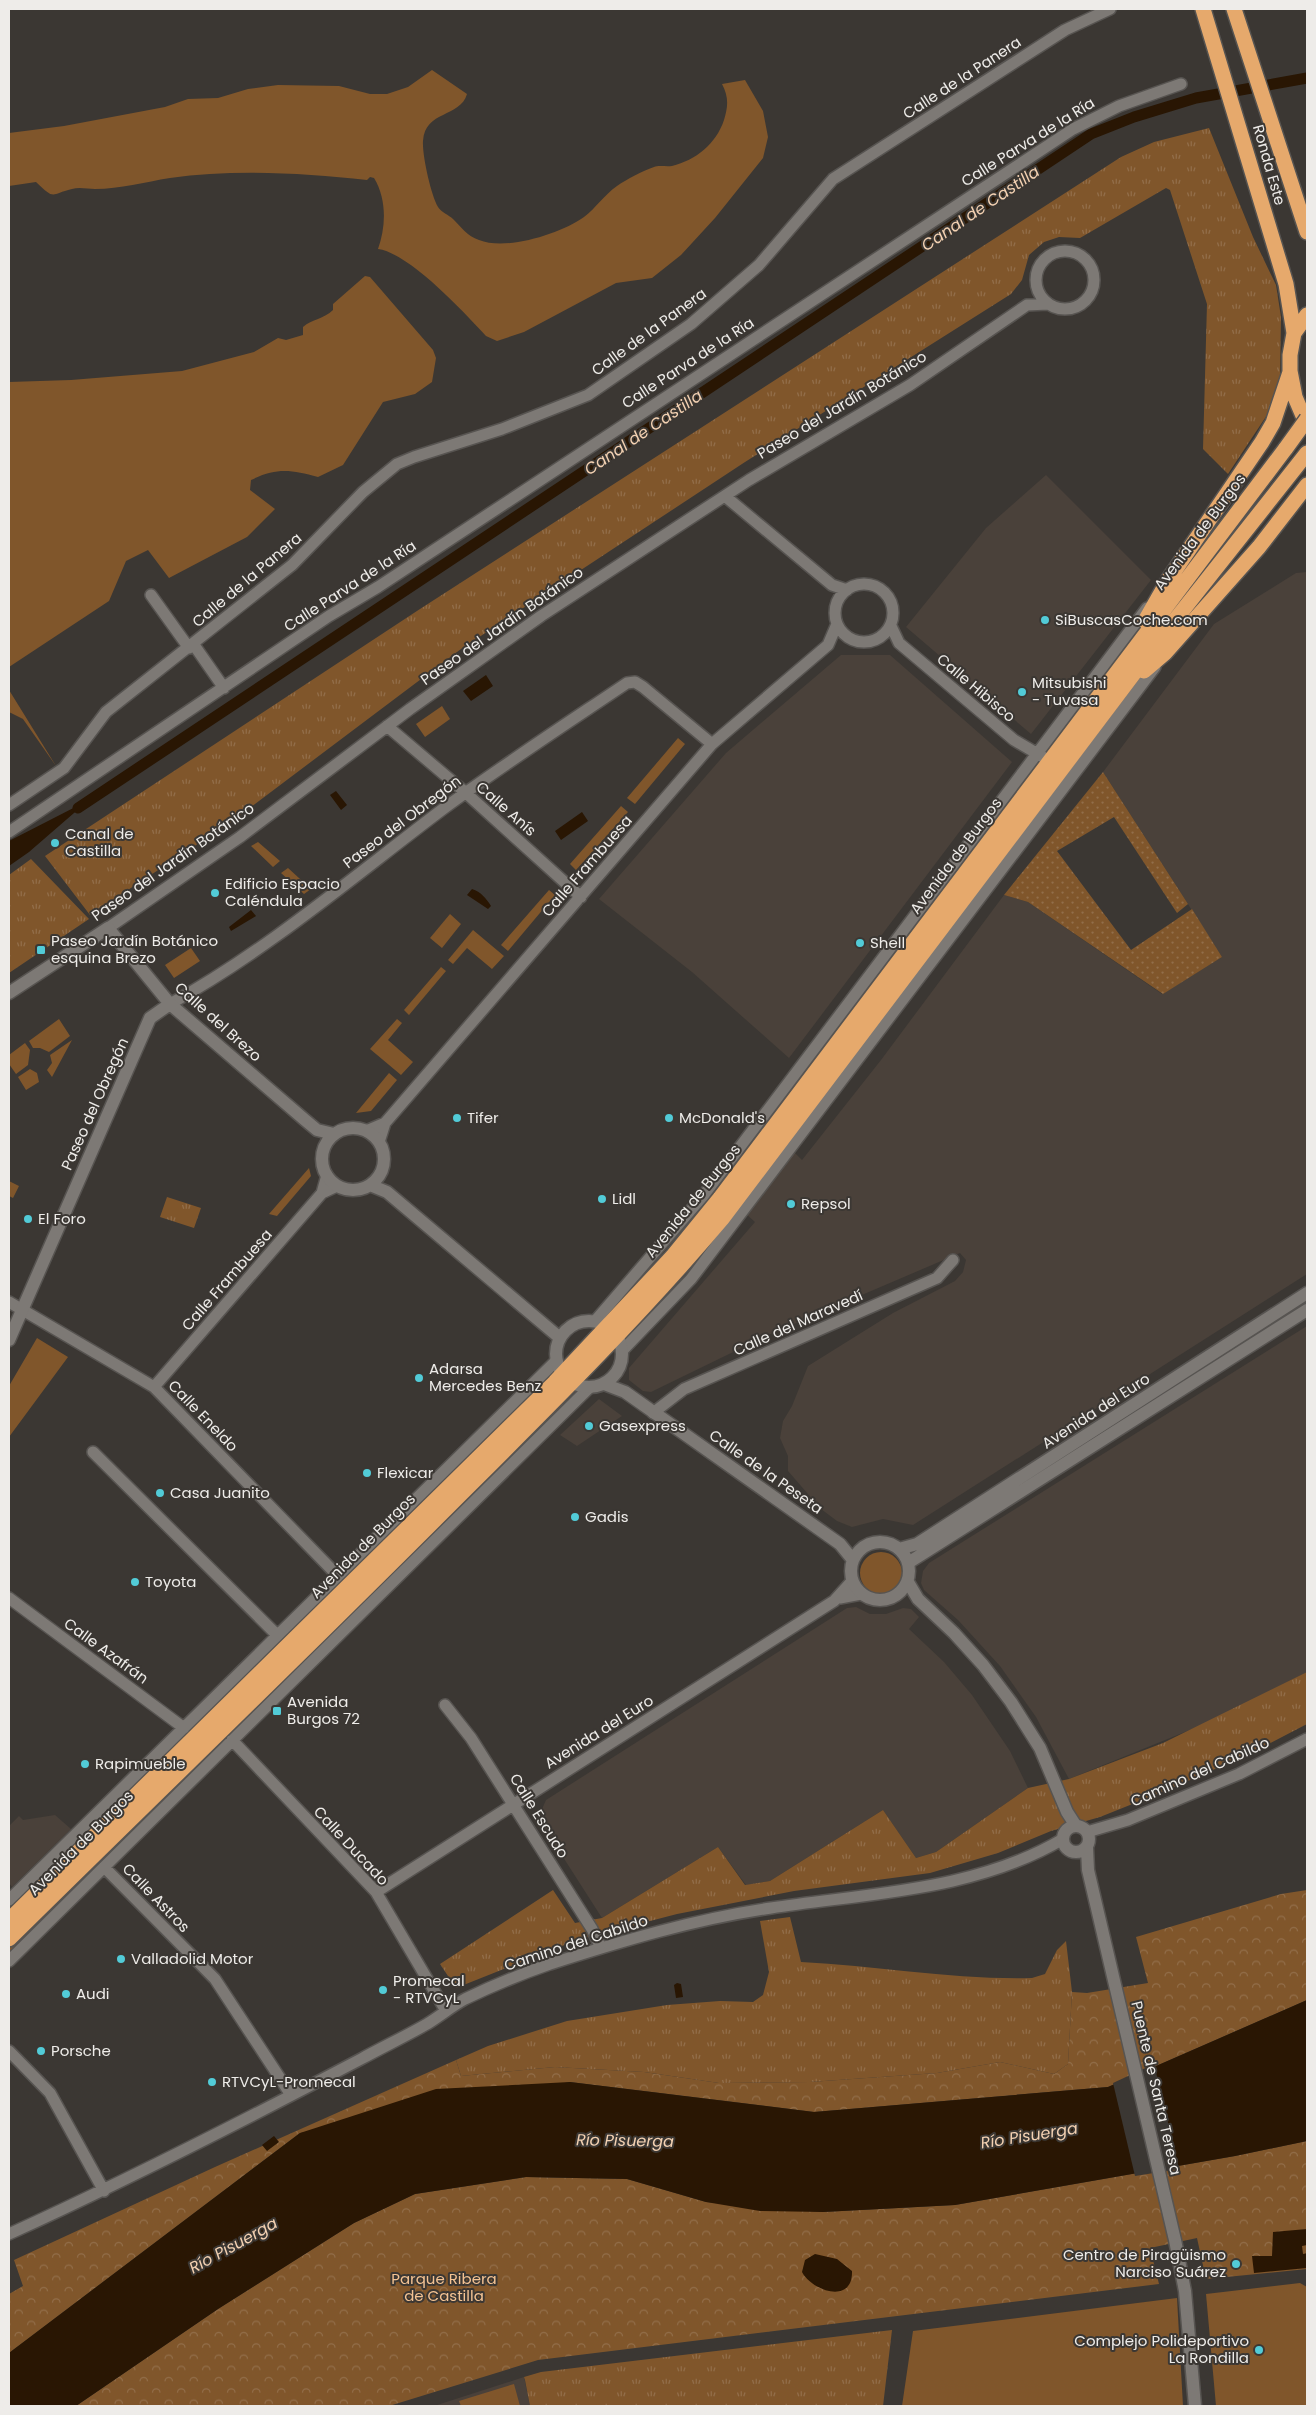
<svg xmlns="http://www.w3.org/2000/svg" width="1316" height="2415" font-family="Poppins,sans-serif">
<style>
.built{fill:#4a413a}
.grass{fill:#80562b}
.forest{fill:url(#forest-crowns)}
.park{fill:url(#park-tufts)}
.garden{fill:url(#garden-dots)}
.water{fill:#291603}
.pier{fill:#3b3733}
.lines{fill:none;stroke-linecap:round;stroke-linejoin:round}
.canal{stroke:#291603;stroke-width:11}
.street-casing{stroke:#575451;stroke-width:14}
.secondary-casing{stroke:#575451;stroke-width:15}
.highway-casing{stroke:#575451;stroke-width:18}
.street{stroke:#7d7975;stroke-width:11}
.secondary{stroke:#7d7975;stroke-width:12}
.highway{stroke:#e6a96c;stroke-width:15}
.highway-bridge-casing{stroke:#575451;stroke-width:18;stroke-linecap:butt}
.highway-bridge{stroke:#e6a96c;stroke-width:15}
.poi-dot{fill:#52cbd7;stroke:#3b3733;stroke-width:2}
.labels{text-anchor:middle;stroke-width:4;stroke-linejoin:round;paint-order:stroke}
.street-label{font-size:15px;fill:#eeece9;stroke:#3b3733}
.poi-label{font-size:15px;fill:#eeece9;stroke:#3b3733;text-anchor:start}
.park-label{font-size:15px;fill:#f4c393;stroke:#3b3733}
.water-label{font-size:16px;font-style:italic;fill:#f3d1b2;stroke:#3b3733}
</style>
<defs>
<pattern id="forest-crowns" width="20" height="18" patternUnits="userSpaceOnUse" patternTransform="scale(1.25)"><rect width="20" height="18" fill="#80562b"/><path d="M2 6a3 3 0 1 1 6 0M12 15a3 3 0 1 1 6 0" fill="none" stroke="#926e4a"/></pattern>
<pattern id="park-tufts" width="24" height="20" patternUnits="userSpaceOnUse" patternTransform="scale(1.25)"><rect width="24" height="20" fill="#80562b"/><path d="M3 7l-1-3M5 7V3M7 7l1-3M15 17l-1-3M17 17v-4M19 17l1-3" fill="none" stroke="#926e4a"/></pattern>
<pattern id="garden-dots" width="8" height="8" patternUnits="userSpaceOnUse" patternTransform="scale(1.25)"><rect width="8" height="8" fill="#80562b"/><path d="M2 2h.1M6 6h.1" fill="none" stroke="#926e4a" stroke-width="1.8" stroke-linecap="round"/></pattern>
</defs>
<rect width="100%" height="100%" fill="#3b3733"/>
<path class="built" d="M1046 475 1151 580 1031 734 906 627 986 528Z
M1307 572V1274L913 1525 883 1519 852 1527 837 1521 821 1509 788 1471V1456L780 1438 783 1421 792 1406 808 1366 893 1313 955 1281 963 1272 966 1260 960 1253 766 1336 651 1392 643 1391 629 1380V1368L755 1222 745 1213 792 1150 802 1160 881 1060 1004 895 1028 902 1162 994 1222 957 1103 772 1214 624 1296 573Z
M841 655H890L1012 762 789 1058 692 972 599 899 726 753Z
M1307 1326V1672L1207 1723 1069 1779 1036 1717 1000 1666 958 1620 924 1590 921 1583 923 1571 929 1563Z
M599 1399 622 1416 577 1446 560 1435Z
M856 1607 870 1614H886L903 1608 911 1609 919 1617 909 1629 944 1662 972 1695 1010 1751 1028 1788 936 1852 916 1858 883 1810 770 1881 746 1885 718 1847 602 1918 538 1818 546 1800 847 1608Z
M55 1815 71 1829 12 1887 9 1883V1826L19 1816 23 1820Z
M524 2377 530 2406H434Z"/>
<path class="grass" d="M432 70 467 94C460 118 425 110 423 141 422 155 431 195 438 207 441 212 449 215 453 219 461 227 467 236 479 240 506 251 560 234 584 217 596 208 604 195 617 186 627 179 642 171 654 167 659 165 666 167 672 166 696 160 716 144 724 120 728 107 729 97 722 84L745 80 763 111 768 137 763 158 715 218 681 255 652 278 616 283 524 332 497 341 486 336C464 312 409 253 378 249 386 227 387 199 374 178L370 177 367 180C303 173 234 169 170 178 145 182 120 189 95 189 88 189 79 187 72 189 50 194 56 201 36 182L9 186V133L64 126 165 107 188 99 218 98 248 89 278 85 339 86 370 94H387L408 87Z
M365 276 370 277 433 350 436 358 432 382 415 394 383 402 343 465 318 477C292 470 277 467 251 480L250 490 275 509 247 537 169 578 148 550 126 561 109 601 9 667V382L71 380 182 371 254 352 278 338 286 340 303 335V327C312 319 324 319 333 310V304Z
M9 690 56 766 23 719 9 712Z
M442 706 450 719 425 737 416 724Z
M678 738 685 744 635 804 627 798Z
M621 806 628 812 576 870 570 864Z
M258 842 280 861 273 867 251 846Z
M288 868 311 889 304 894 281 873Z
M549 890 555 895 508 951 501 945Z
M450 914 461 924 442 948 430 938Z
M473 930 504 956 492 969 467 948 453 964 448 960Z
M191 948 200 961 174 978 165 965Z
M441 967 446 971 409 1015 404 1010Z
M59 1019 70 1036 49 1052 40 1048H33L29 1041Z
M397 1019 402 1023 388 1040 413 1062 401 1075 370 1049Z
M72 1040 52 1077 47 1070 52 1063 50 1055Z
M25 1043 30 1050 28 1065 16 1074 9 1064V1055Z
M30 1069 37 1073 39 1082 26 1090 18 1077Z
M389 1073 397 1080 371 1111 356 1113Z
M309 1168 311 1176 277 1216 269 1214Z
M9 1181 19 1186 13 1198 9 1196Z
M37 1338 68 1357 9 1437V1386Z
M860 1573a21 21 0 1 1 42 0a21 21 0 1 1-42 0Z
M1300 2283 1307 2287V2406H1216L1206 2294Z
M1177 2298 1183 2406H902L913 2331Z
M514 2384 520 2406H461L459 2401Z"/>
<path class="forest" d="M1307 1890V2000L1108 2087 814 2112 570 2082 300 2133 9 2353V2294L23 2286 14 2260 215 2167 456 2060 461 2076 555 2067 644 2072 719 2083 810 2082 937 2073 1000 2062 1054 2074 1068 2064 1072 1992 1087 1993 1148 1983 1136 1937 1281 1894Z
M1307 2141V2269L1206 2279 1197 2238 1150 2248 1159 2284 538 2360 389 2406H76L218 2309 354 2223 415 2194 526 2177 627 2179 706 2202 823 2212 955 2205 1235 2156Z"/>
<path class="park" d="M1209 128 1253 237 1276 285 1281 317 1280 380 1267 415 1228 474 1203 449 1207 304 1170 190 1166 188 1080 238 1059 237 1044 242 1029 255 1022 280 1011 294 745 462 461 649 231 822 90 915 45 856 420 609 1121 157 1154 142Z
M31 859 89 919 9 973V875Z
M167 1197 201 1208 194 1228 160 1217Z
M1307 1672V1724L1251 1753 1170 1789 1100 1817 1051 1831 998 1853 930 1873 794 1891 677 1914 577 1940 456 1988 440 1964 553 1890 575 1923 602 1918 718 1847 745 1885 770 1881 883 1810 916 1858 936 1852 1028 1788 1069 1779 1163 1743Z
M790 1917 801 1962C878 1966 955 1980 1032 1978L1045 1974 1057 1950 1066 1941 1072 1992 1068 2064 1054 2074 1000 2062 937 2073 810 2082 719 2083 644 2072 555 2067 461 2076 456 2060 488 2046 567 2021 667 2005 720 2001 753 2002 763 1995 769 1972 760 1921Z
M892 2330 883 2406H530L525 2380 524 2377 541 2372Z"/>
<path class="garden" d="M1103 772 1188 904 1177 913 1114 817 1057 851 1131 950 1192 909 1222 957 1163 994 1028 902 1004 895Z
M540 1382 544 1385 439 1487 460 1460Z
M561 1402 565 1406C553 1418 508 1467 495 1468Z
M304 1657C273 1698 235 1735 193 1765Z
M144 1818 145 1820 9 1954V1948L135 1823Z"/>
<path class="water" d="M486 675 493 686 471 701 463 691Z
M336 791 347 805 341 810 330 795Z
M89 800 29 852 9 866V841Z
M582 812 588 821 561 840 555 831Z
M472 889C481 892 486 898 491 906L488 909 467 895Z
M251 910 256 916 231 931 229 927Z
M677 1983 681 1984 683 1997 676 1998 674 1985Z
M1307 2000V2141L1235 2156 955 2205 823 2212 760 2211 706 2202 627 2179 526 2177 415 2194 354 2223 218 2309 76 2406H9V2353L300 2133 436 2089 570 2082 814 2112 1108 2087Z
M274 2136 279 2142 267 2151 262 2145Z
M1307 2229V2245L1302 2246 1303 2254 1307 2253V2268L1254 2273 1252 2256H1272L1273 2232Z
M815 2254 837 2259 852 2271C853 2305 812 2291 802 2272L805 2260Z"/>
<path class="pier" d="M1154 2064 1179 2169 1135 2176 1113 2083Z"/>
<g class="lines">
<path class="canal" d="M78 808 1091 134 1134 117 1196 98 1307 78"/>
<g class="street-casing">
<path id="street" d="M1036 280a29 29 0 1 1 58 0a29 29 0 1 1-58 0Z
M726 497 832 585 847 590
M835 613a29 29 0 1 1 58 0a29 29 0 1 1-58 0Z
M151 595 189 648
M891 626 899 643 1014 740 1043 757
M194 645 224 688
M387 726 466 793 581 897
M9 805 64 768 106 712 292 565 363 492 397 464 414 457 502 429 588 395 691 324 759 265 833 179 1065 30 1110 9
M9 832 329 616 378 587 1073 129 1119 106 1181 84
M108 928 240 837 410 709 541 616 749 480 910 385 1027 305 1048 304
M170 1004C268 950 354 876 443 809 503 765 566 724 627 683L635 682 643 687 712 744
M366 1131 385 1123
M379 1142 385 1123 712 744 828 645 837 624
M322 1193 327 1175
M9 1302 154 1387 337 1575
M595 1321 703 1196 1147 608
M622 1351 691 1279 1155 667
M154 1387 322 1193 337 1186
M653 1413 684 1389 937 1278 953 1260
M93 1452 277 1635
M9 1598 184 1728
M840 1598 861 1594
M445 1705 471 1738 592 1929 601 1948
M232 1740 376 1892 446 2011
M1087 1832 1128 1820 1239 1774 1307 1739
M104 1867 215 1979 291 2095
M376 1892 834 1601 852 1581
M9 1900 557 1360
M9 1961 590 1387
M9 2051 50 2093 104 2191
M9 2234C128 2180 245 2120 361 2059 383 2047 406 2036 427 2024 440 2016 452 2006 465 1999 492 1986 521 1974 550 1964 622 1941 695 1919 771 1908 869 1893 975 1891 1063 1839"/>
</g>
<g class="secondary-casing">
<path id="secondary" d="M9 993 108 928 170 1004 305 1120 317 1130 334 1134
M322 1159a31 31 0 1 1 62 0a31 31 0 1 1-62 0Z
M370 1185 387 1192 560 1338
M556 1354a33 33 0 1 1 66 0a33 33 0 1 1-66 0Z
M9 1340 150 1018 170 1004
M604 1384 625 1392 840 1544 853 1560
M851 1571a29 29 0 1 1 58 0a29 29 0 1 1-58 0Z
M899 1549 917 1544 1307 1293
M908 1563 1307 1310
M908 1582 918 1599 954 1633 983 1665 1011 1702 1040 1748 1067 1812 1076 1826
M1063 1839a13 13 0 1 1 26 0a13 13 0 1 1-26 0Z
M1087 1848 1088 1870 1175 2240 1185 2291 1195 2406"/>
</g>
<g class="highway-casing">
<path id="highway" d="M1203 9 1286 284 1294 333 1290 355V371L1295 397 1307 425
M1234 9 1307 232
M1294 333 1307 315
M1145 621 1169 579 1262 442 1273 423 1290 372
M1144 671 1165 653 1259 547 1307 485
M9 1920 555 1382 672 1257 720 1198 1286 448
M9 1939C153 1797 298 1657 441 1514 537 1418 634 1323 722 1219L1160 639 1307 453"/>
</g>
<use href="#street" class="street"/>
<use href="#secondary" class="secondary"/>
<use href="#highway" class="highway"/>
<g class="highway-bridge-casing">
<path id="highway-bridge" d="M1286 448 1307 419"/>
</g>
<use href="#highway-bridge" class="highway-bridge"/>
</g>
<g class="poi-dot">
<circle cx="1045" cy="620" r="5"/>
<circle cx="1022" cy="692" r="5"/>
<circle cx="55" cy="843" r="5"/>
<circle cx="215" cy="893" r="5"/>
<circle cx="860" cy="943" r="5"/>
<rect x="36" y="945" width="10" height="10" rx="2.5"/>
<circle cx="457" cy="1118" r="5"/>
<circle cx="669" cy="1118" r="5"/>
<circle cx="602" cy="1199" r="5"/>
<circle cx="791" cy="1204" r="5"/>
<circle cx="28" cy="1219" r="5"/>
<circle cx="419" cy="1378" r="5"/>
<circle cx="589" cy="1426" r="5"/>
<circle cx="367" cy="1473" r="5"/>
<circle cx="160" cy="1493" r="5"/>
<circle cx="575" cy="1517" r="5"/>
<circle cx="135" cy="1582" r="5"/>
<rect x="272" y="1706" width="10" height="10" rx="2.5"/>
<circle cx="85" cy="1764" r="5"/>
<circle cx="121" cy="1959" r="5"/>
<circle cx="383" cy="1990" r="5"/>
<circle cx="66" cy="1994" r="5"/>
<circle cx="41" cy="2051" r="5"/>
<circle cx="212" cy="2082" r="5"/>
<circle cx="1236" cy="2264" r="5"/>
<circle cx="1259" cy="2350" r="5"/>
</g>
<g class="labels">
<g class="street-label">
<text transform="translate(962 78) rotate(-33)" y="5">Calle de la Panera</text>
<text transform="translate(1028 142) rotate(-32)" y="5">Calle Parva de la Ría</text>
<text transform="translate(1269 165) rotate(74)" y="5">Ronda Este</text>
<text transform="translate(649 332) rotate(-36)" y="5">Calle de la Panera</text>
<text transform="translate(688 363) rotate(-33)" y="5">Calle Parva de la Ría</text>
<text transform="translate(842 405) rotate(-31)" y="5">Paseo del Jardín Botánico</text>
<text transform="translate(1200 532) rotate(-53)" y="5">Avenida de Burgos</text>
<text transform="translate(247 580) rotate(-40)" y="5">Calle de la Panera</text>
<text transform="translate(350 586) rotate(-33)" y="5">Calle Parva de la Ría</text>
<text transform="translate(502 626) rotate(-35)" y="5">Paseo del Jardín Botánico</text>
<text transform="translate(976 688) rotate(40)" y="5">Calle Hibisco</text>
<text transform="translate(506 809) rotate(41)" y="5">Calle Anís</text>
<text transform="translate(402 822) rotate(-37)" y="5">Paseo del Obregón</text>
<text transform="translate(956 856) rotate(-53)" y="5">Avenida de Burgos</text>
<text transform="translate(173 862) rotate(-35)" y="5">Paseo del Jardín Botánico</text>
<text transform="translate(587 866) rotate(-49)" y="5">Calle Frambuesa</text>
<text transform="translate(218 1022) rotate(42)" y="5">Calle del Brezo</text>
<text transform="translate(95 1104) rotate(-66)" y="5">Paseo del Obregón</text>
<text transform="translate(693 1201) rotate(-51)" y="5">Avenida de Burgos</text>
<text transform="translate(227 1280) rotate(-49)" y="5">Calle Frambuesa</text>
<text transform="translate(798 1323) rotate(-24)" y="5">Calle del Maravedí</text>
<text transform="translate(1096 1411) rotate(-33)" y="5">Avenida del Euro</text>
<text transform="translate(203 1416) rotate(46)" y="5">Calle Eneldo</text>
<text transform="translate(766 1472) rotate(35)" y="5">Calle de la Peseta</text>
<text transform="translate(363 1546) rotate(-45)" y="5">Avenida de Burgos</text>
<text transform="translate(106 1651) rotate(36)" y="5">Calle Azafrán</text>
<text transform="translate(599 1732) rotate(-32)" y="5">Avenida del Euro</text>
<text transform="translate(1200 1772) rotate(-24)" y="5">Camino del Cabildo</text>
<text transform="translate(539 1816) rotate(58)" y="5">Calle Escudo</text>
<text transform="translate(81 1843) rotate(-45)" y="5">Avenida de Burgos</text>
<text transform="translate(351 1846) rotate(47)" y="5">Calle Ducado</text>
<text transform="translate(156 1898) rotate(46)" y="5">Calle Astros</text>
<text transform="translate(576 1943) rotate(-18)" y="5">Camino del Cabildo</text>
<text transform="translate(1156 2088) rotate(77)" y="5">Puente de Santa Teresa</text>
</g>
<g class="poi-label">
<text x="1055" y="625">SiBuscasCoche.com</text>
<text x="1032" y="688">Mitsubishi<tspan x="1032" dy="17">- Tuvasa</tspan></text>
<text x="65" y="839">Canal de<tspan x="65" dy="17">Castilla</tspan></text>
<text x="225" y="889">Edificio Espacio<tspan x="225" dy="17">Caléndula</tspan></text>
<text x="51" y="946">Paseo Jardín Botánico<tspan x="51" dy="17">esquina Brezo</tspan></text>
<text x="870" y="948">Shell</text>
<text x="467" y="1123">Tifer</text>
<text x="679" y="1123">McDonald's</text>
<text x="612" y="1204">Lidl</text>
<text x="801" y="1209">Repsol</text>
<text x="38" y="1224">El Foro</text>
<text x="429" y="1374">Adarsa<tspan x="429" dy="17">Mercedes Benz</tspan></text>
<text x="599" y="1431">Gasexpress</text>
<text x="377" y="1478">Flexicar</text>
<text x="170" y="1498">Casa Juanito</text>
<text x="585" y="1522">Gadis</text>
<text x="145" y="1587">Toyota</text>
<text x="287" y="1707">Avenida<tspan x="287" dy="17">Burgos 72</tspan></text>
<text x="95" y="1769">Rapimueble</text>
<text x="131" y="1964">Valladolid Motor</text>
<text x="393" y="1986">Promecal<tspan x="393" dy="17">- RTVCyL</tspan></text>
<text x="76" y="1999">Audi</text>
<text x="51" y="2056">Porsche</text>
<text x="222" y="2087">RTVCyL-Promecal</text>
<text x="1226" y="2260" text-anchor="end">Centro de Piragüismo<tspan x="1226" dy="17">Narciso Suárez</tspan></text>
<text x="1249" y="2346" text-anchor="end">Complejo Polideportivo<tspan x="1249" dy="17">La Rondilla</tspan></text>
</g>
<g class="park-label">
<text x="444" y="2284">Parque Ribera<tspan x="444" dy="17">de Castilla</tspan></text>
</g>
<g class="water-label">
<text transform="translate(980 208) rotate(-34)" y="6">Canal de Castilla</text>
<text transform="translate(643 432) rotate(-34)" y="6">Canal de Castilla</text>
<text transform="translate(1029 2135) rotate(-9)" y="6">Río Pisuerga</text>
<text transform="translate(625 2140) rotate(1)" y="6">Río Pisuerga</text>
<text transform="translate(233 2245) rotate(-29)" y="6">Río Pisuerga</text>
</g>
</g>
<rect width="1316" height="2415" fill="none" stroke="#eeece9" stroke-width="20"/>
</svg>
